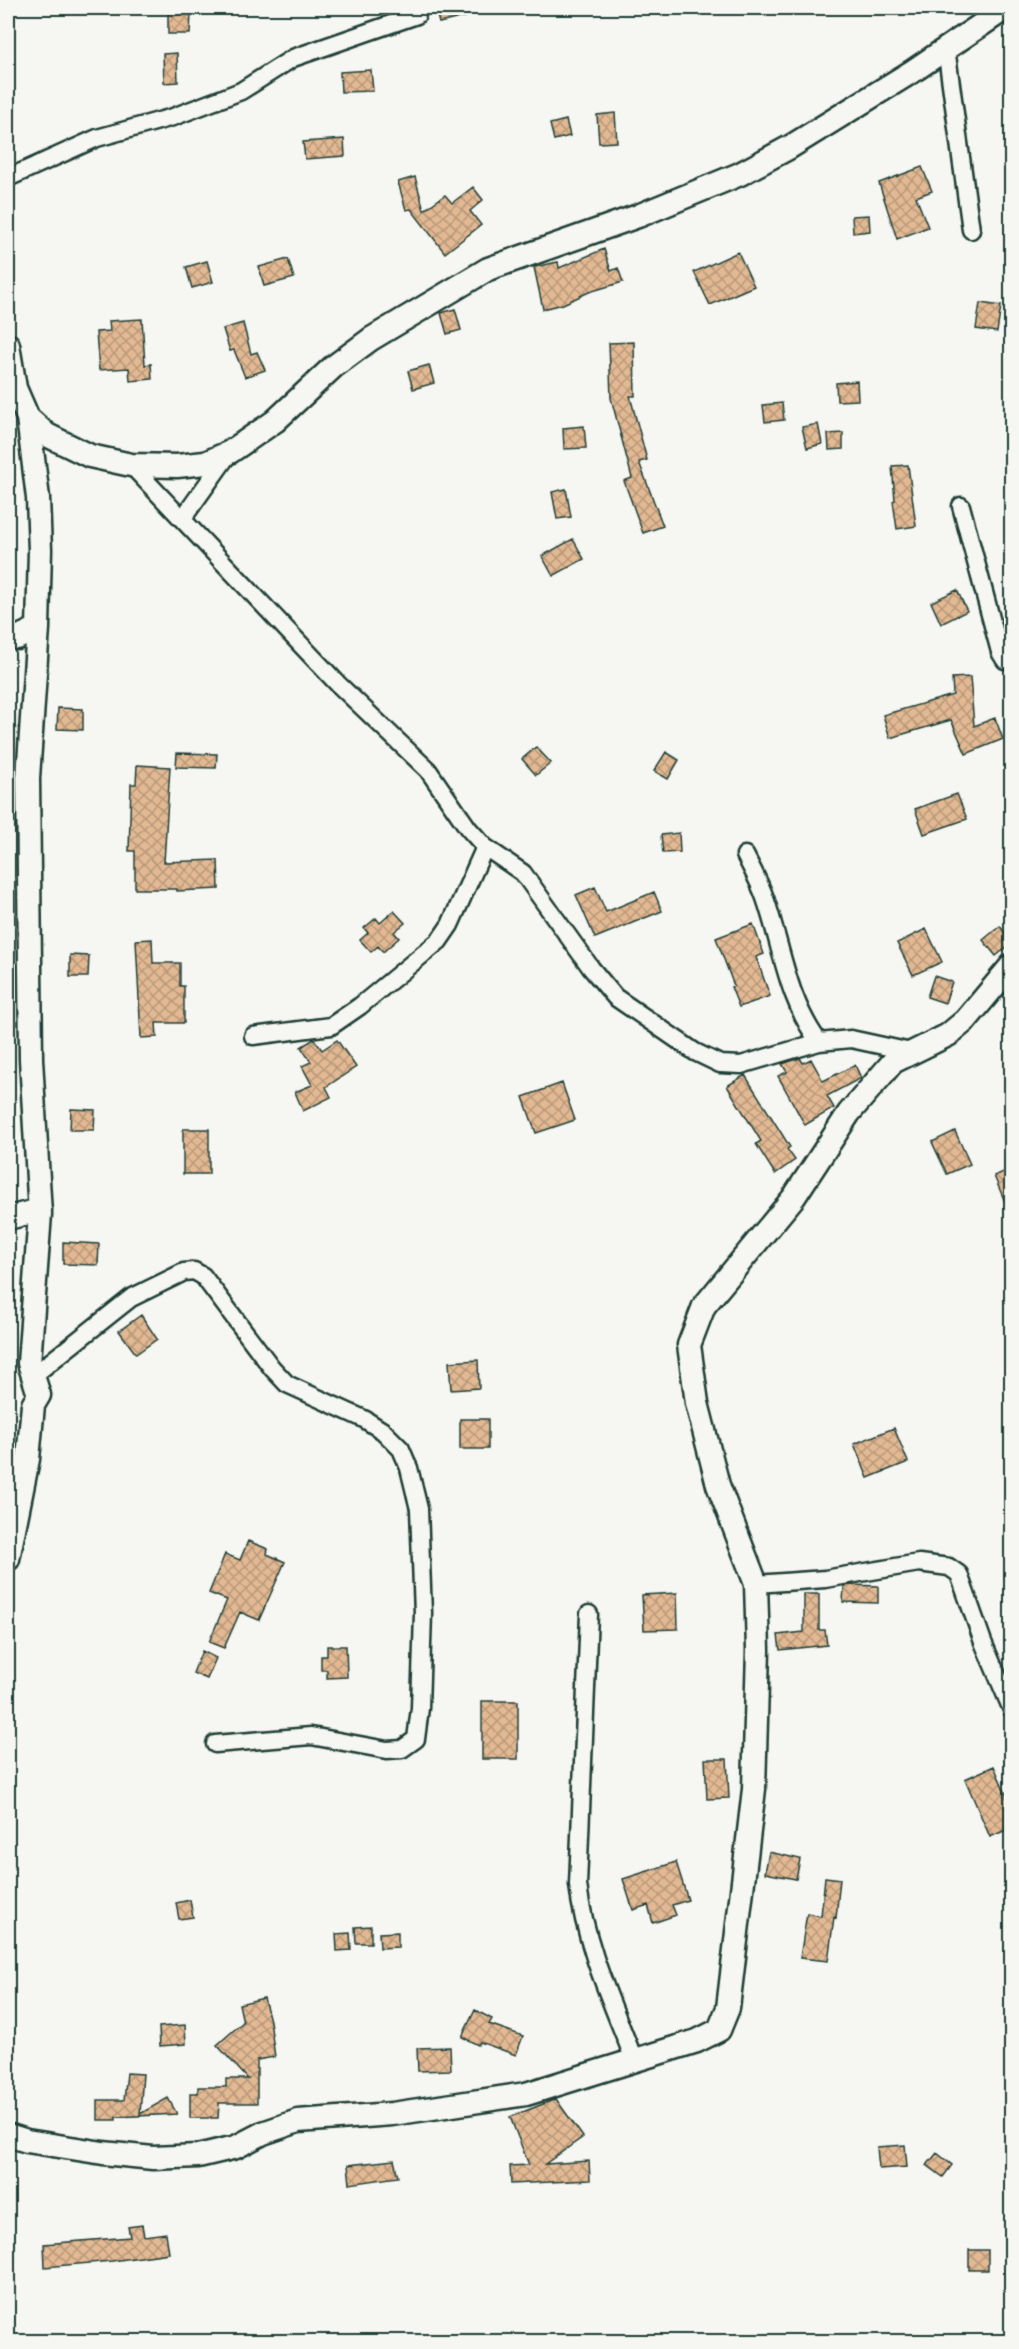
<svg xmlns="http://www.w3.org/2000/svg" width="1019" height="2349" font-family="Delius,sans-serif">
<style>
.building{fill:url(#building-cross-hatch);stroke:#1f3d34;stroke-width:1.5}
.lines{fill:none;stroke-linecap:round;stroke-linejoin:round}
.street-casing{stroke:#1f3d34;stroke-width:21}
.secondary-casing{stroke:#1f3d34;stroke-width:27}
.street{stroke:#f6f6f2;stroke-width:16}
.secondary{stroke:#f6f6f2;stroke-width:22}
</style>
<defs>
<pattern id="building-cross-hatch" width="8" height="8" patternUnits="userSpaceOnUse" patternTransform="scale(1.5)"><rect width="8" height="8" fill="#e3b993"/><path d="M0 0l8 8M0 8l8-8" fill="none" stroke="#b79879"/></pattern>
</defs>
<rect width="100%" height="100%" fill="#f6f6f2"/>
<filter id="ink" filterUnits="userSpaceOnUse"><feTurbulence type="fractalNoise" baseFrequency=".0167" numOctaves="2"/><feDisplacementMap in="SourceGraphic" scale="12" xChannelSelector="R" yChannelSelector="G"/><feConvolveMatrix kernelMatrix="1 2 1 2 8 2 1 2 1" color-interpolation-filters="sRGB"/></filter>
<g filter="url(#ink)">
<path class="building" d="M435 8H481V13L439 23Z
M168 12H191L190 34H168Z
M177 53 178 82 164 83 163 54Z
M371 70 373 91 341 92 340 72Z
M615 113 617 142 599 143 597 115Z
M566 120 570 136 554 140 550 124Z
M344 139 345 156 305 159 303 142Z
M922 167 932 191 916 197 928 227 897 239 879 183Z
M415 177 424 210 445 195 452 203 473 187 483 200 470 211 481 225 445 253 411 209 406 210 398 182Z
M869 215 870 231 853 233 852 216Z
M604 249 611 271 618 268 623 282 589 292 563 304 543 309 534 267 558 262 559 268Z
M738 252 754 286 710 305 694 272Z
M288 259 294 278 264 286 259 267Z
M207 261 213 282 192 288 186 267Z
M980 303 1001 306 997 332 976 329Z
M455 309 461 330 447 334 441 313Z
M142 319 145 365 151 364 152 379 130 381 129 368 99 370 96 332 110 331 109 321Z
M243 323 251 354 257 352 265 370 245 377 234 350 230 351 223 329Z
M634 342 635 396H630L647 460 639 462 663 526 643 533 624 481 632 478 611 398 609 343Z
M429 365 434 383 413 389 408 371Z
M857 381 858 400 837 401 836 383Z
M782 403 784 420 765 422 763 405Z
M818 424 822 444 807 448 802 427Z
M584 426 586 448 564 449 563 428Z
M843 433V449L829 450 828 434Z
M908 465 916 526 897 529 893 501 895 500 892 466Z
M566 489 571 517 557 519 552 492Z
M573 539 584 559 553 576 542 556Z
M957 590 967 611 941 624 931 602Z
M970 677 974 726 995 718 1003 739 966 754 951 720 890 738 883 715 953 695 952 678Z
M58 708 83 709V730L57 729Z
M536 747 551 763 536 775 522 759Z
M666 752 679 760 668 779 654 771Z
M177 753 217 754 216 768 176 767Z
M137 765 170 767 164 862 218 860 219 889 177 891V889H135V851H129L131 784H136Z
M957 794 967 819 924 834 915 809Z
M679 833 680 852 663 853 661 835Z
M595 887 606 912 654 892 662 911 595 938 576 895Z
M394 911 405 923 394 932 399 938 383 952 378 946 371 952 360 940 368 933 364 928 376 918 380 923Z
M753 924 764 954 756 957 770 996 739 1007 731 987 734 986 716 938Z
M1000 926 1011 941V944L996 956 983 940Z
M926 929 942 962 913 975 897 943Z
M152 939 153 963H180V986H184V1023H156L157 1037 141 1038 136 940Z
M70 955 89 956 88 977H70Z
M934 976 952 982 945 1003 927 997Z
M314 1039 322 1050 337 1040 356 1067 326 1087 331 1097 303 1111 295 1092 312 1085 302 1066 311 1062 301 1047Z
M800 1058 803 1063 811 1059 823 1081 855 1065 861 1078 827 1096 834 1108 805 1125 778 1076 787 1072 782 1064Z
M745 1075 790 1147 787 1149 795 1160 775 1174 756 1144 761 1141 727 1086Z
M562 1083 575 1120 536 1133 523 1097Z
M71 1109 95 1110 94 1130H70Z
M183 1129H209V1174H183Z
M955 1131 970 1164 947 1174 932 1142Z
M1011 1169V1216L994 1176Z
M63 1242 99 1244 98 1265 63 1264Z
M141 1315 157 1339 136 1354 119 1331Z
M478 1360 479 1388 451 1390 449 1362Z
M460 1419H488V1449H460Z
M894 1428 908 1462 868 1478 854 1444Z
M248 1541 268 1549 267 1554 285 1562 259 1620 240 1612 224 1648 209 1642 227 1600 209 1593 225 1554 240 1560Z
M851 1585 878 1586V1603L843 1602 844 1586Z
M677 1593 678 1629 644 1630 642 1595Z
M804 1594H819V1630H825L827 1645 780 1650 778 1635 804 1632Z
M327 1646H346L347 1677 327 1678V1670H321V1656H327Z
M202 1651 216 1658 207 1679 193 1673Z
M482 1701H518V1759H482Z
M705 1759H727L729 1798 707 1799Z
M994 1766 1011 1806V1828L990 1837 965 1779Z
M769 1852 800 1859 796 1879 765 1873Z
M676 1862 688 1900 672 1905 676 1915 653 1923 648 1905 633 1910 623 1879Z
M825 1877 840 1879 836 1918 834 1917 828 1961 800 1958 807 1913 821 1916Z
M190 1900 193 1917 179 1919 176 1903Z
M371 1926V1943H356L355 1927Z
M398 1932V1947L380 1948 379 1933Z
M350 1933 351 1950 337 1951 336 1934Z
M264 1998 270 2021 275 2057 257 2060V2103H219L218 2118H190V2093H198V2087H226V2079H248L217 2045 243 2022 239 2004Z
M475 2010 492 2019 489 2024 523 2036 516 2055 480 2042 478 2045 462 2037Z
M185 2025 186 2044 160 2046 159 2027Z
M450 2047 451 2070 418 2071 417 2048Z
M127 2073 143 2074 140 2114 168 2098 177 2114 116 2117V2120H98V2100H124Z
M556 2099 583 2137 545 2164 589 2161 590 2180 511 2184 510 2166 529 2165 510 2117Z
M905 2145 907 2167 879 2169 877 2147Z
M937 2153 952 2165 943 2177 927 2165Z
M394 2160 398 2177 350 2184 348 2165Z
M142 2225 144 2236 166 2233 169 2253 112 2261 45 2267 44 2244 130 2237 128 2227Z
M969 2250H988V2270H969Z"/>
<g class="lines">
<g class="street-casing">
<path id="street" d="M946 48 971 230
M8 178 97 138 173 117 241 91 293 58 417 15
M131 465 338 684 428 770 468 828 485 847 523 873 591 968 615 997 695 1052 720 1064 741 1065 819 1042 851 1039 911 1052
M961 506 1000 652 1005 660H1012
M183 518 230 452
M745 855C752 869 760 883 765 898 782 947 787 999 819 1042
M253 1036 331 1026 360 1006 439 941 450 925 485 847
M38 1388 35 1376 39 1371 131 1298 184 1272 194 1271 203 1276 272 1368 287 1384 364 1419 383 1431 401 1449 409 1468 419 1509 423 1613 420 1708 416 1739 402 1749 387 1750 311 1736 215 1744
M756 1584 825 1579 919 1563 949 1567 959 1574 983 1642 1012 1710
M589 1614 578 1885C585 1946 613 2005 635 2062"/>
</g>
<g class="secondary-casing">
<path id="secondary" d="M8 345 15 388 28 418 47 435 90 456 131 465 177 466 205 463 230 452 275 421 333 367 371 339 488 269 638 216 740 174 790 147 913 71 1006 8
M17 638 38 628 40 550 38 498 28 418
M8 1218 40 1210
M8 1559 28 1459 33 1405 39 1395 29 1363 40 1214 31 1059 28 778 38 628
M8 2135 27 2141 103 2153 153 2158 198 2156 236 2147 263 2133 298 2121 392 2114 526 2094 697 2041 719 2030 728 2008 754 1789 758 1650 756 1584 718 1485 697 1403 689 1345 704 1306 794 1197 849 1113 893 1062 948 1035 966 1020 1012 965"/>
</g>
<use href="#street" class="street"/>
<use href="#secondary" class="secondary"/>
</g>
</g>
<rect width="1019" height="2349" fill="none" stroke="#f6f6f2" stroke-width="30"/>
<rect x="15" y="15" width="989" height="2319" fill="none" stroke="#1f3d34" stroke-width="2" filter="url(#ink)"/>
</svg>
